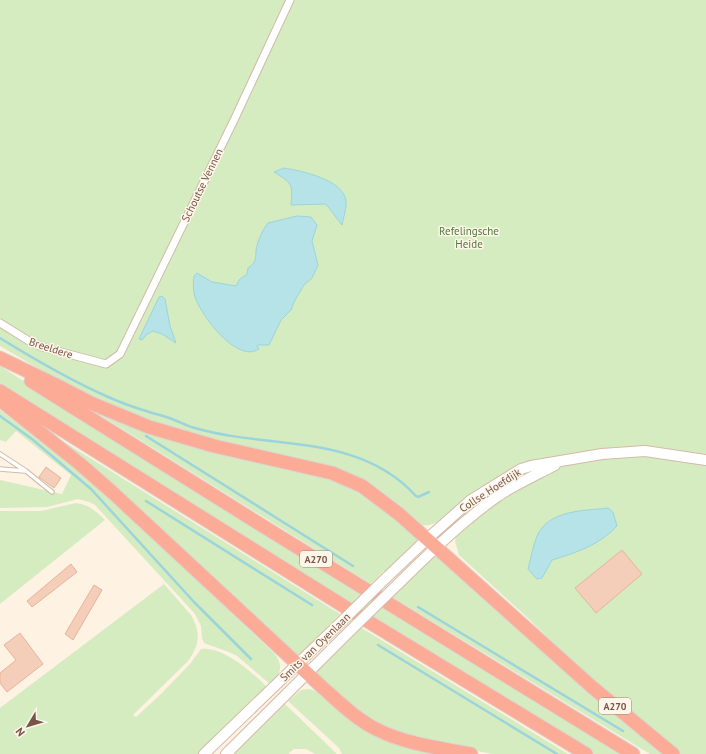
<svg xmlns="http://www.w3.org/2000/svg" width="706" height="754" font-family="'PT Sans',sans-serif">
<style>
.green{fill:#d4ecc0}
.water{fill:#b6e3e8;stroke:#9cd4db}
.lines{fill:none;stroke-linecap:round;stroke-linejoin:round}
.stream{stroke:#9cd4db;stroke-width:2.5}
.building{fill:#f5ceb9;stroke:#e8b398}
.lane-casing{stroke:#d2bbab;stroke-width:5.5}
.street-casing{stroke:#d2bbab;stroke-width:9}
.secondary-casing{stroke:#d5baa8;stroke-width:12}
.highway-casing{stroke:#dcd3cf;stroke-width:15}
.lane{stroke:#fff;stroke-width:3.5}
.street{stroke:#fff;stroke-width:7}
.secondary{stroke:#fff;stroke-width:10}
.highway{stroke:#fcac96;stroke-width:13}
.secondary-bridge-casing{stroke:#d5baa8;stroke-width:12;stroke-linecap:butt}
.secondary-bridge{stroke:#fff;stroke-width:10}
.labels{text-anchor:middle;stroke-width:3;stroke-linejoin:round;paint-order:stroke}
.shield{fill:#fff6ea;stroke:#a08678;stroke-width:1}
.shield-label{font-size:10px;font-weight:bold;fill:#775647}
.street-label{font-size:11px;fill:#775647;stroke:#fff6ea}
.park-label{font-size:11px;fill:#50783c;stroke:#fff6ea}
</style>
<rect width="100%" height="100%" fill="#fef2e3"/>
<path class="green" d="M0 0H706V754H681L653 732 571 661 529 619 459 555 455 541 456 536 438 539 437 536 448 514C440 520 433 527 422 525L390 498 366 481 340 469 200 436 162 425 123 410 84 393 60 381 0 346V326L36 348 53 353 41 344 0 321Z
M0 366 209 498 625 754H594L403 639 0 386Z
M76 400 271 463 358 487 418 538V541L386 573 384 571 371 584Z
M0 410C99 482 184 570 274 653 284 665 281 674 270 684L237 656 229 652 204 643 202 638 201 626 195 614 95 505 89 502 78 499 47 507 0 508V480L62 494 71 475 16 431 6 442 0 440Z
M37 425 340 614 298 657Z
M76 503C89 505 96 511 105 520L0 604V511H41Z
M435 553 664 754H650L392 597Z
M164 584 191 615C201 633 200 644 188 661L133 715 136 717 161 694 190 664 201 649C223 646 253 673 267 687L198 754H0V708Z
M360 627 568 754H492L414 738 367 719 314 673Z
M307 689C323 689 343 715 356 724 382 742 412 748 442 754H342L339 748 288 701 301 690Z
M285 704 337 754H315L306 749H294L288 754H233Z"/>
<path class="water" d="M284 168C301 171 343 179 346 201 347 208 343 218 342 225L326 204 291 205C293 184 292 183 274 172Z
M297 216 311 217 317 225 312 241 318 265 312 278 304 285 295 300 291 310 281 320 269 345H258L257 346 259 349C237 364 201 315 195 297 193 290 193 283 194 276L197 273 212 282 236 286 239 280 247 274 248 268C259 260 254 257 257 246 259 238 263 229 268 223Z
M162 296 165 299 170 326 176 343 162 334 153 331 146 335 142 340 139 339 159 297Z
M608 508 613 512 617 526C600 545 575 553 552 560L542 578 537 579 528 569C531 558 533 546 537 536 549 509 585 511 608 508Z"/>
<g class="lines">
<path class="stream" d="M0 338C34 359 70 380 106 396 119 402 133 407 146 411 155 414 164 416 172 419 180 422 187 426 195 428 270 450 358 432 416 496L418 497 429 492
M0 416 32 439 91 489 194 602 251 659
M146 436 353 566
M146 501 312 605
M418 607 623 731
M378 645 557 754"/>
</g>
<path class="building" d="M46 467 61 478 54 488 39 477Z
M622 550 642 574 596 613 575 588Z
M71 564 77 572 32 607 27 601Z
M94 585 102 590 73 640 65 634Z
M20 633 43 664 7 692 0 683V673L16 660 4 645Z"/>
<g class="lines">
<g class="lane-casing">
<path id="lane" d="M0 454 26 471 52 492
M0 469 25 471"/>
</g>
<g class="street-casing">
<path id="street" d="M0 323 29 341 42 347 106 364 120 354 235 118 290 0"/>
</g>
<g class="secondary-casing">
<path id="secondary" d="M386 578 427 539 471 500 521 469 531 466 602 454 645 451 706 460
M397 585C429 554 461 522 498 496 516 484 536 475 555 465
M204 754 336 627
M226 754 358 623"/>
</g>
<g class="highway-casing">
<path id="highway" d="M0 358 54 384 93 404 149 427 214 446 332 473 362 486 399 514 592 687 673 754
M31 381 266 528 633 754
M0 391 369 622 586 754
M0 400 80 464 112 492 322 687C339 702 357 720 378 730 406 744 440 748 471 754"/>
</g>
<use href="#lane" class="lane"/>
<use href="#street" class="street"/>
<use href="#secondary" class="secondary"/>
<use href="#highway" class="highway"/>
<g class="secondary-bridge-casing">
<path id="secondary-bridge" d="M358 623 397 585
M336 627 386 578"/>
</g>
<use href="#secondary-bridge" class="secondary-bridge"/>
</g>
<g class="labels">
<g class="shield">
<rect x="300" y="551" width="32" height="16" rx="3"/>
<rect x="599" y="698" width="32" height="16" rx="3"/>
</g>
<g class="shield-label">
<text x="316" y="563">A270</text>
<text x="615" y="710">A270</text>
</g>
<g class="street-label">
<text transform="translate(202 185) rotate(-64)" y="4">Schoutse Vennen</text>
<text transform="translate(51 348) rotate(18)" y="4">Breeldere</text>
<text transform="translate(490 490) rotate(-33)" y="4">Collse Hoefdijk</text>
<text transform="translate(315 647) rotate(-44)" y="4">Smits van Oyenlaan</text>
</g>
<g class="park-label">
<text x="469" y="235">Refelingsche<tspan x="469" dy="13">Heide</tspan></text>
</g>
</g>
<g transform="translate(28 726) rotate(232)" stroke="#fff6ea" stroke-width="3" paint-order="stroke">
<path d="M0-3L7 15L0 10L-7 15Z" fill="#775647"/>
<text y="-6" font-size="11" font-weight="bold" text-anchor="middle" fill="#775647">N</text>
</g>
</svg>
